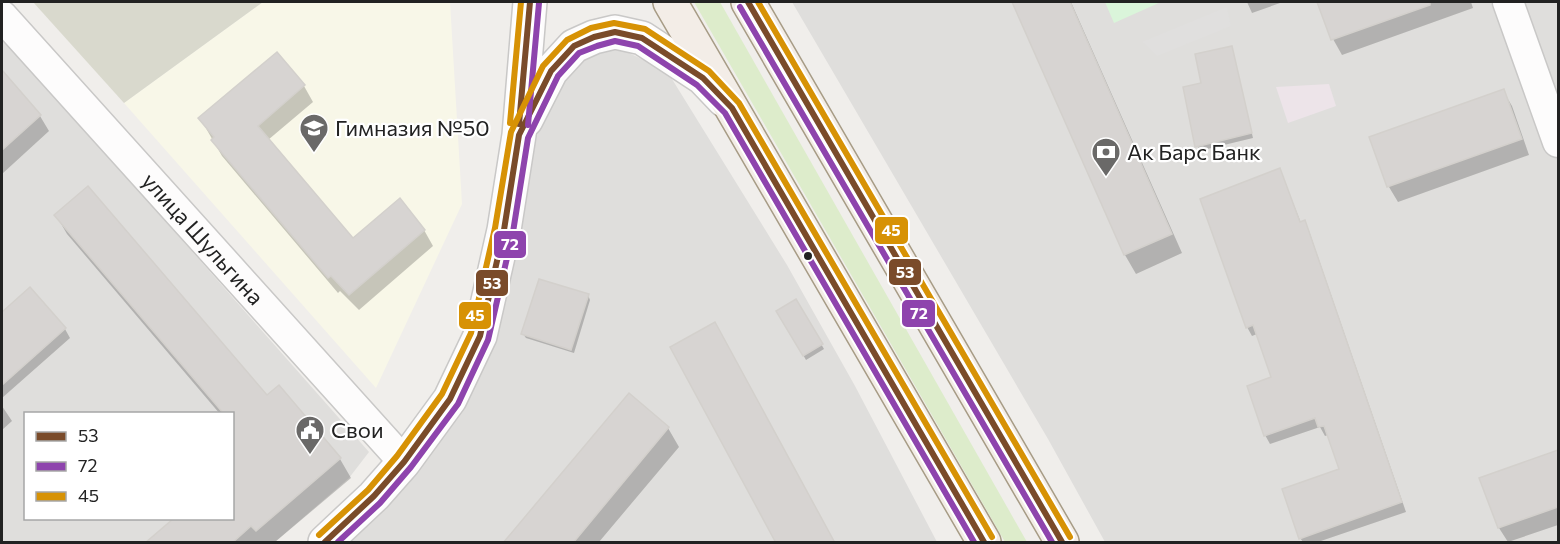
<svg xmlns="http://www.w3.org/2000/svg" width="1560" height="544" font-family="Commissioner,sans-serif">
<style>
.residential{fill:#dfdedc;fill-rule:evenodd}
.industrial{fill:#ede4e9}
.education{fill:#f8f7e8}
.construction{fill:#d9d9cd}
.grass{fill:#ddeccb}
.park{fill:#daf5da}
.parking{fill:#e0dfde}
.shadow{fill:#0003}
.building{fill:#d7d4d2;stroke:#d3d0cc;stroke-width:1.5}
.lines{fill:none;stroke-linecap:round;stroke-linejoin:round}
.minor-casing{stroke:#c9c8c7;stroke-width:33}
.tertiary-casing{stroke:#c9c8c7;stroke-width:36}
.primary-casing{stroke:#a79c86;stroke-width:36}
.minor{stroke:#fdfcfc;stroke-width:30}
.tertiary{stroke:#fdfcfc;stroke-width:33}
.primary{stroke:#f3ede7;stroke-width:33}
.bus-1-casing{stroke:#fff;stroke-width:10}
.bus-2-casing{stroke:#fff;stroke-width:10}
.bus-3-casing{stroke:#fff;stroke-width:10}
.bus-1{stroke:#7a4b2a;stroke-width:6}
.bus-2{stroke:#8e44ad;stroke-width:6}
.bus-3{stroke:#d79205;stroke-width:6}
.bus-dot{fill:#222;stroke:#fff;stroke-width:2}
.labels{text-anchor:middle;stroke-width:4.5;stroke-linejoin:round;paint-order:stroke}
.poi-label{font-size:22px;fill:#222;stroke:#fff;text-anchor:start}
.street-label{font-size:22px;fill:#222;stroke:#fff}
.line-badge{stroke:#fff;stroke-width:2}
.badge-label{font-size:16px;text-anchor:middle;font-weight:bold;fill:#fff}
</style>
<rect width="100%" height="100%" fill="#f0eeeb"/>
<path class="residential" d="M792 2H1558V542H1105L1048 439Z
M2 36 369 452 349 478 275 542H2ZM26 414H232V518H26Z
M614 46 667 71 787 265 855 386 937 542H345L465 396 539 117 568 66Z"/>
<path class="industrial" d="M1329 84 1336 106 1288 123 1276 87Z"/>
<path class="education" d="M263 2H450L462 204 376 388 124 103Z"/>
<path class="construction" d="M33 2H263L124 103Z"/>
<path class="grass" d="M694 2H720L1027 542H1005Z"/>
<path class="park" d="M1105 2H1161L1114 23Z"/>
<path class="parking" d="M1227 7 1231 26 1157 56 1142 42Z"/>
<path class="shadow" d="M1014 2H1071L1182 253 1136 274 1125 255Z
M1247 2H1283L1252 13Z
M1319 2H1471L1473 8 1342 55 1333 39Z
M1231 47 1253 138 1199 151 1184 88 1203 85Z
M2 73 40 116 49 131 2 174Z
M304 86 313 102 268 140 353 240 424 230 433 246 359 310 340 291 338 293 222 156 200 118Z
M1503 91 1512 106 1529 155 1398 202 1389 187 1371 138Z
M1280 170 1301 223 1304 222 1309 231 1406 512 1318 542H1303L1300 538 1341 470 1328 435 1325 436 1320 427 1270 444 1265 435 1273 378 1257 334 1252 336 1247 327Z
M56 215 267 397 279 387 340 459 351 478 275 542H147L175 518H232V414H220L67 234Z
M30 289 65 329 70 338 2 398V314Z
M588 295 590 300 574 353 526 338 523 334Z
M796 301 824 349 806 360 778 311Z
M2 406 12 421 2 430Z
M668 428 679 447 599 542H505Z
M1558 451V525L1508 542 1499 528 1481 479Z"/>
<path class="building" d="M1012 2H1070L1172 234 1124 255Z
M1317 2H1430V5L1331 40Z
M1232 46 1252 133 1195 147 1183 87 1201 83 1195 54Z
M277 52 305 85 258 126 353 238 400 198 425 230 349 295 331 276 328 278 211 140 214 137 198 118Z
M2 70 41 115 2 150Z
M1504 89 1522 139 1387 187 1369 137Z
M1280 168 1300 222 1305 220 1402 502 1299 539 1282 489 1339 469 1324 426 1318 427 1315 418 1264 436 1247 386 1271 377 1253 325 1246 328 1200 199Z
M88 186 267 395 279 385 341 458 256 531 251 526 232 543H145L173 519H232V414H224L54 215Z
M539 279 589 294 571 350 521 334Z
M30 287 66 328 2 385V312Z
M796 299 823 344 803 356 776 311Z
M715 322 835 543H776L670 347Z
M629 393 669 427 573 543H503Z
M1558 450V507L1498 528 1479 478Z"/>
<g class="lines">
<g class="minor-casing">
<g id="minor">
<path d="M1508 2 1558 142"/>
<path id="s1" d="M2 16 404 462"/>
</g>
</g>
<g class="tertiary-casing">
<path id="tertiary" d="M526 120 551 71 574 46 594 37 615 32 642 38 703 78 724 100
M325 542 374 496 404 462 450 399 480 336 504 230 519 135 530 2"/>
</g>
<g class="primary-casing">
<path id="primary" d="M670 2 984 542
M748 2 1062 542"/>
</g>
<use href="#minor" class="minor"/>
<use href="#tertiary" class="tertiary"/>
<use href="#primary" class="primary"/>
<g class="bus-1-casing">
<path id="bus-1" d="M748 2 1062 542
M519 124 530 2
M325 542 374 496 404 462 450 399 480 336 504 230 519 135 551 71 574 46 594 37 615 32 642 38 703 78 732 108 984 542"/>
</g>
<g class="bus-2-casing">
<path id="bus-2" d="M740 7 1052 542
M528 125 539 3
M338 542 380 503 411 467 458 404 488 340 513 232 528 138 558 76 579 53 597 46 615 41 638 46 697 85 725 113 974 542"/>
</g>
<g class="bus-3-casing">
<path id="bus-3" d="M758 2 1070 537
M510 123 521 2
M319 535 368 490 397 456 442 394 471 333 495 228 511 132 543 66 567 40 591 28 614 23 645 29 709 71 739 103 992 537"/>
</g>
<use href="#bus-1" class="bus-1"/>
<use href="#bus-2" class="bus-2"/>
<use href="#bus-3" class="bus-3"/>
</g>
<defs>
<g id="school-pin" transform="scale(1.5)"><path d="M0 17L-7.5 6A9.5 9.5 0 1 1 7.5 6Z" fill="#6a6968" stroke="#fff"/><path d="M0-5L7-2L0 1L-7-2ZM-4 1L0 2.5L4 1V4Q0 6-4 4Z" fill="#fff"/></g>
<g id="bank-pin" transform="scale(1.5)"><path d="M0 17L-7.5 6A9.5 9.5 0 1 1 7.5 6Z" fill="#6a6968" stroke="#fff"/><path d="M-6-4H6V4H-6ZM0-2.3a2.3 2.3 0 1 0 0 4.6a2.3 2.3 0 1 0 0-4.6Z" fill="#fff"/></g>
<g id="civic-pin" transform="scale(1.5)"><path d="M0 17L-7.5 6A9.5 9.5 0 1 1 7.5 6Z" fill="#6a6968" stroke="#fff"/><path d="M-.6-6.5H3V-4.5H.6V-3L4-1V1h2V6H-6V1h2V-1L-.6-3ZM-1.2 2.5V6h2.4V2.5Z" fill="#fff"/></g>
</defs>
<g fill-rule="evenodd">
<use href="#school-pin" x="314" y="128"/>
<use href="#bank-pin" x="1106" y="152"/>
<use href="#civic-pin" x="310" y="430"/>
</g>
<circle class="bus-dot" cx="808" cy="256" r="5"/>
<g class="labels">
<g class="poi-label">
<text x="335" y="136">Гимназия №50</text>
<text x="1127" y="160">Ак Барс Банк</text>
<text x="331" y="438">Свои</text>
</g>
<g class="street-label">
<text dy="8" stroke="none"><textPath href="#s1" startOffset="300">улица Шульгина</textPath></text>
</g>
</g>
<g class="line-badge">
<rect x="874" y="216" width="35" height="29" rx="6" fill="#d79205"/>
<rect x="493" y="230" width="34" height="29" rx="6" fill="#8e44ad"/>
<rect x="888" y="258" width="34" height="28" rx="6" fill="#7a4b2a"/>
<rect x="475" y="269" width="34" height="28" rx="6" fill="#7a4b2a"/>
<rect x="901" y="299" width="35" height="29" rx="6" fill="#8e44ad"/>
<rect x="458" y="301" width="34" height="29" rx="6" fill="#d79205"/>
</g>
<g class="badge-label">
<text x="891" y="236">45</text>
<text x="510" y="250">72</text>
<text x="905" y="278">53</text>
<text x="492" y="289">53</text>
<text x="919" y="319">72</text>
<text x="475" y="321">45</text>
</g>
<rect width="1560" height="544" fill="none" stroke="#222222" stroke-width="6"/>
<rect x="24" y="412" width="210" height="108" fill="#ffffff" stroke="#a7a7a7" stroke-width="1.5"/>
<rect x="36" y="432" width="30" height="9" fill="#7a4b2a" stroke="#a7a7a7" stroke-width="1.5"/>
<text x="78" y="442" font-size="18" fill="#222222">53</text>
<rect x="36" y="462" width="30" height="9" fill="#8e44ad" stroke="#a7a7a7" stroke-width="1.5"/>
<text x="78" y="472" font-size="18" fill="#222222">72</text>
<rect x="36" y="492" width="30" height="9" fill="#d79205" stroke="#a7a7a7" stroke-width="1.5"/>
<text x="78" y="502" font-size="18" fill="#222222">45</text>
</svg>
